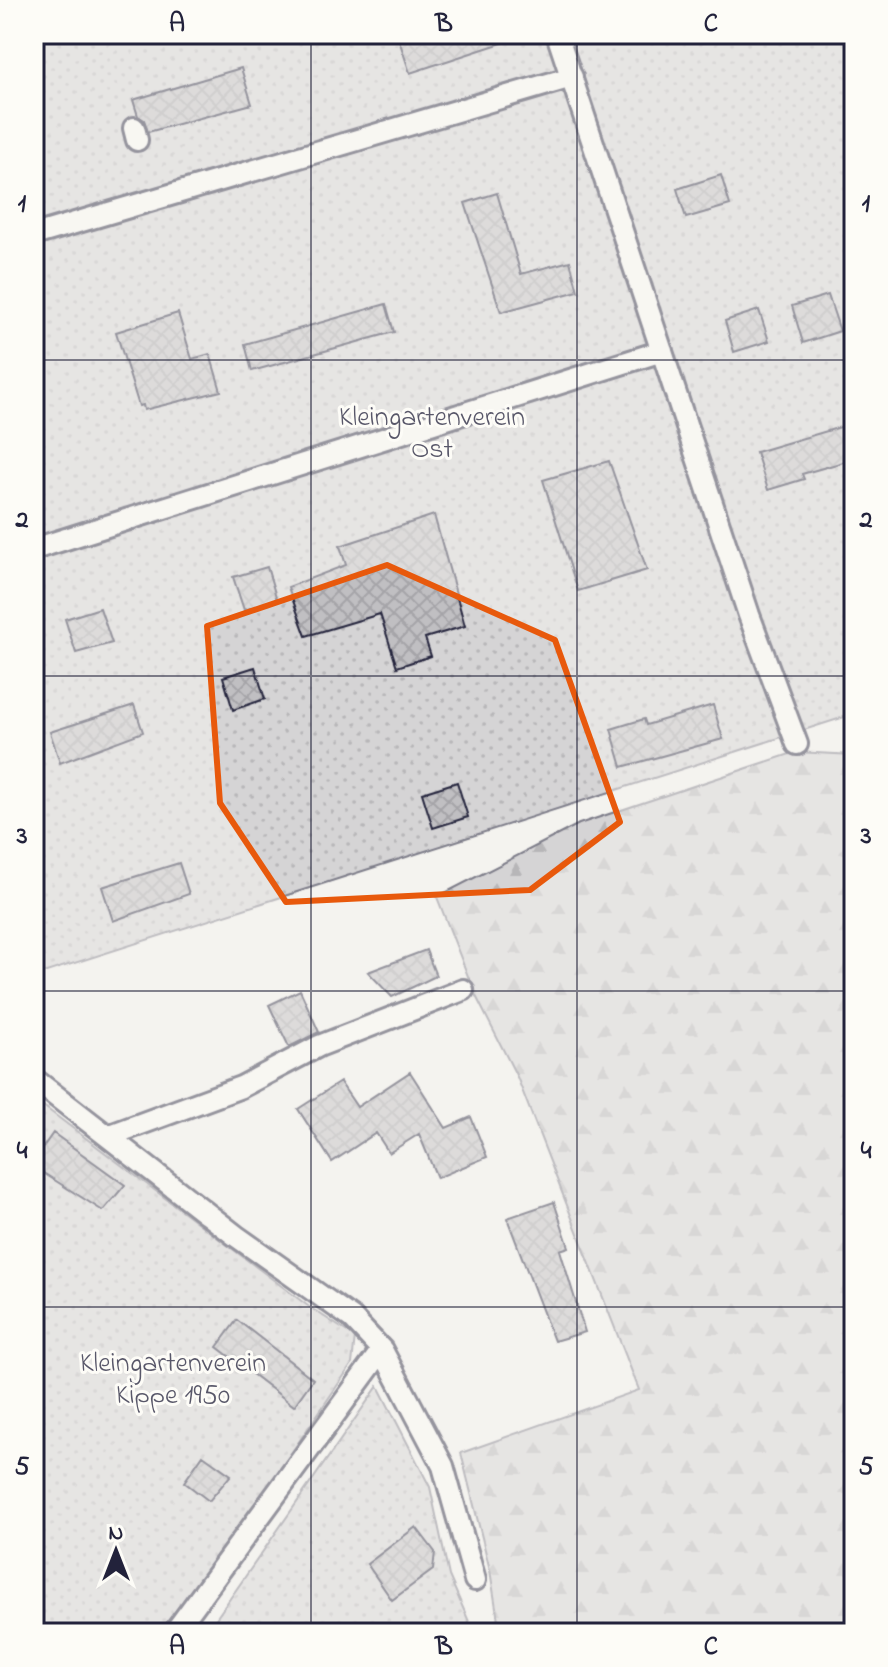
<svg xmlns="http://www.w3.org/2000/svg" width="888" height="1667" font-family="'Indie Flower',sans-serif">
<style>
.forest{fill:url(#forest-firs);stroke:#7c7b88;stroke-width:2}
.park{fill:url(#park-dots);stroke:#7c7b88;stroke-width:2}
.building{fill:url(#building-cross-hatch);stroke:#22223b;stroke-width:2}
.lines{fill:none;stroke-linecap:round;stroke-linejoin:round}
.lane-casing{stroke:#22223b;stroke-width:26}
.lane{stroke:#fdfcf7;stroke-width:20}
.marked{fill:none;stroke:#e8590c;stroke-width:6;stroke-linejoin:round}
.grid{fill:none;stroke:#22223b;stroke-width:2;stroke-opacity:0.55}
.labels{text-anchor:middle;stroke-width:6;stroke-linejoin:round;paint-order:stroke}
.park-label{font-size:28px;fill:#585769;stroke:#fdfcf7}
.neatline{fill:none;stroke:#22223b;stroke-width:3}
.grid-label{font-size:26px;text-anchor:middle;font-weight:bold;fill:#22223b}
</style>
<defs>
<pattern id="forest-firs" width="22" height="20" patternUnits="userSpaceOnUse" patternTransform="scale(2)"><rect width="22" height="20" fill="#d5d4d5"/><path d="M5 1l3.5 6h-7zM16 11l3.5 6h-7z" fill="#b7b6b8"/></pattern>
<pattern id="park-dots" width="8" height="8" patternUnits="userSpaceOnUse" patternTransform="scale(2)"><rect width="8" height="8" fill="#d5d4d5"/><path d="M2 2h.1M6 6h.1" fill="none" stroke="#b7b6b8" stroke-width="1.8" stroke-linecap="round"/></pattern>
<pattern id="building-cross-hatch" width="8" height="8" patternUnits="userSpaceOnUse" patternTransform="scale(2)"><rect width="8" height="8" fill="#c0bfc2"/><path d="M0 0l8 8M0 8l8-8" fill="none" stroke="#a5a4a8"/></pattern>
</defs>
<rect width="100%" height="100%" fill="#f4f3ef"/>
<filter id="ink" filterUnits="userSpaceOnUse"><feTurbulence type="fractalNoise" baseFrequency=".0125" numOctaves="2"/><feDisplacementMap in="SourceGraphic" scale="16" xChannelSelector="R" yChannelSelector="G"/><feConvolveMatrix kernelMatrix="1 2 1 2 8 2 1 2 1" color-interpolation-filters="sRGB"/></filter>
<g filter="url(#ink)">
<path class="forest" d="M796 752 854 755V1633H500L490 1570 461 1453 639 1390 517 1077 475 994 437 897 579 824Z"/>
<path class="park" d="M34 34H854V714L34 976Z
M34 1099 308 1306 355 1337 352 1364 261 1497 159 1633H34Z
M378 1386 430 1487 449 1576 474 1633H206Z"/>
<path class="building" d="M397 34H510L511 40 410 73Z
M241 68 252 104 148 132 144 120 138 116 133 100Z
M721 175 730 205 686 218 677 189Z
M497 193 521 274 570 261 578 291 501 312 465 203Z
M828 295 840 331 803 343 792 306Z
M386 304 394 332 252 371 245 344Z
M759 310 769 341 734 352 725 321Z
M178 313 192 359 210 354 221 391 144 410 143 405 139 406 116 332Z
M854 423V459L802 474 804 479 768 490 756 452Z
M609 461 647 570 578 591 543 480Z
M434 515 465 626 425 638 431 656 397 667 380 614 306 636 288 587 346 565 340 546Z
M267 567 277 600 244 610 233 577Z
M100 608 112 643 76 653 65 619Z
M255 667 265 699 233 710 223 677Z
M134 705 143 732 60 763 50 732Z
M713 705 723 739 622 767 611 729 644 719 646 725Z
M457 782 468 817 433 828 422 793Z
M179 863 189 894 113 921 102 887Z
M426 950 436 976 392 997 368 972Z
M300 990 319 1032 289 1047 269 1005Z
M410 1072 446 1128 471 1117 487 1157 437 1178 419 1134 389 1153 376 1133 332 1162 298 1109 340 1082 357 1107Z
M53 1133 125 1185 103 1211 34 1167V1160Z
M554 1202 569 1247 560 1250 585 1332 554 1341 507 1218Z
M237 1320 313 1379 294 1406 217 1347Z
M203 1455 231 1475 209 1501 184 1482Z
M416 1527 435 1552 433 1570 392 1600 367 1564Z"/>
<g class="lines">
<g class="lane-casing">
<path id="lane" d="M557 34 749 615 797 744
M134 128 137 140
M34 235 572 77
M34 549 662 351
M34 1079 236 1236 352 1318 382 1350 443 1466 475 1580
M108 1136 241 1087 319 1046 463 990
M174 1633 382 1350"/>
</g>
<use href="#lane" class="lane"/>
</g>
</g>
<path d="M0 0H888V1667H0ZM387 565 555 640 620 822 530 890 286 902 220 803 207 626Z" fill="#f4f3ef" fill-opacity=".55" fill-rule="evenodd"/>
<path class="marked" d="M387 565 555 640 620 822 530 890 286 902 220 803 207 626Z"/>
<path class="grid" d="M311 34V1633M577 34V1633M34 360H854M34 676H854M34 991H854M34 1307H854"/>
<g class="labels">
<g class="park-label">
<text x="432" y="425">Kleingartenverein<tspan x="432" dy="32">Ost</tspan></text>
<text x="173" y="1371">Kleingartenverein<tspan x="173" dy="32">Kippe 1950</tspan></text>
</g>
</g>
<rect width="888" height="1667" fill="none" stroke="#fdfcf7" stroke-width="88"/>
<g transform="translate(116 1551)" stroke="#fdfcf7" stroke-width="6" paint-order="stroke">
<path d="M0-6L14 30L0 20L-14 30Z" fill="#22223b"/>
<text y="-12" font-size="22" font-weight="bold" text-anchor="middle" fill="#22223b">N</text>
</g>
<rect x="44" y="44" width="800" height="1579" class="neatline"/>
<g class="grid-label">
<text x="177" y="31">A</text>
<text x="444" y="31">B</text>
<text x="711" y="31">C</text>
<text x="22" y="211">1</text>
<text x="866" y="211">1</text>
<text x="22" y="527">2</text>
<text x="866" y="527">2</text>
<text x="22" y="843">3</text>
<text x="866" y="843">3</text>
<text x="22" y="1158">4</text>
<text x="866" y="1158">4</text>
<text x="22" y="1474">5</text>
<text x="866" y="1474">5</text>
<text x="177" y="1654">A</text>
<text x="444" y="1654">B</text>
<text x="711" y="1654">C</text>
</g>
</svg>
